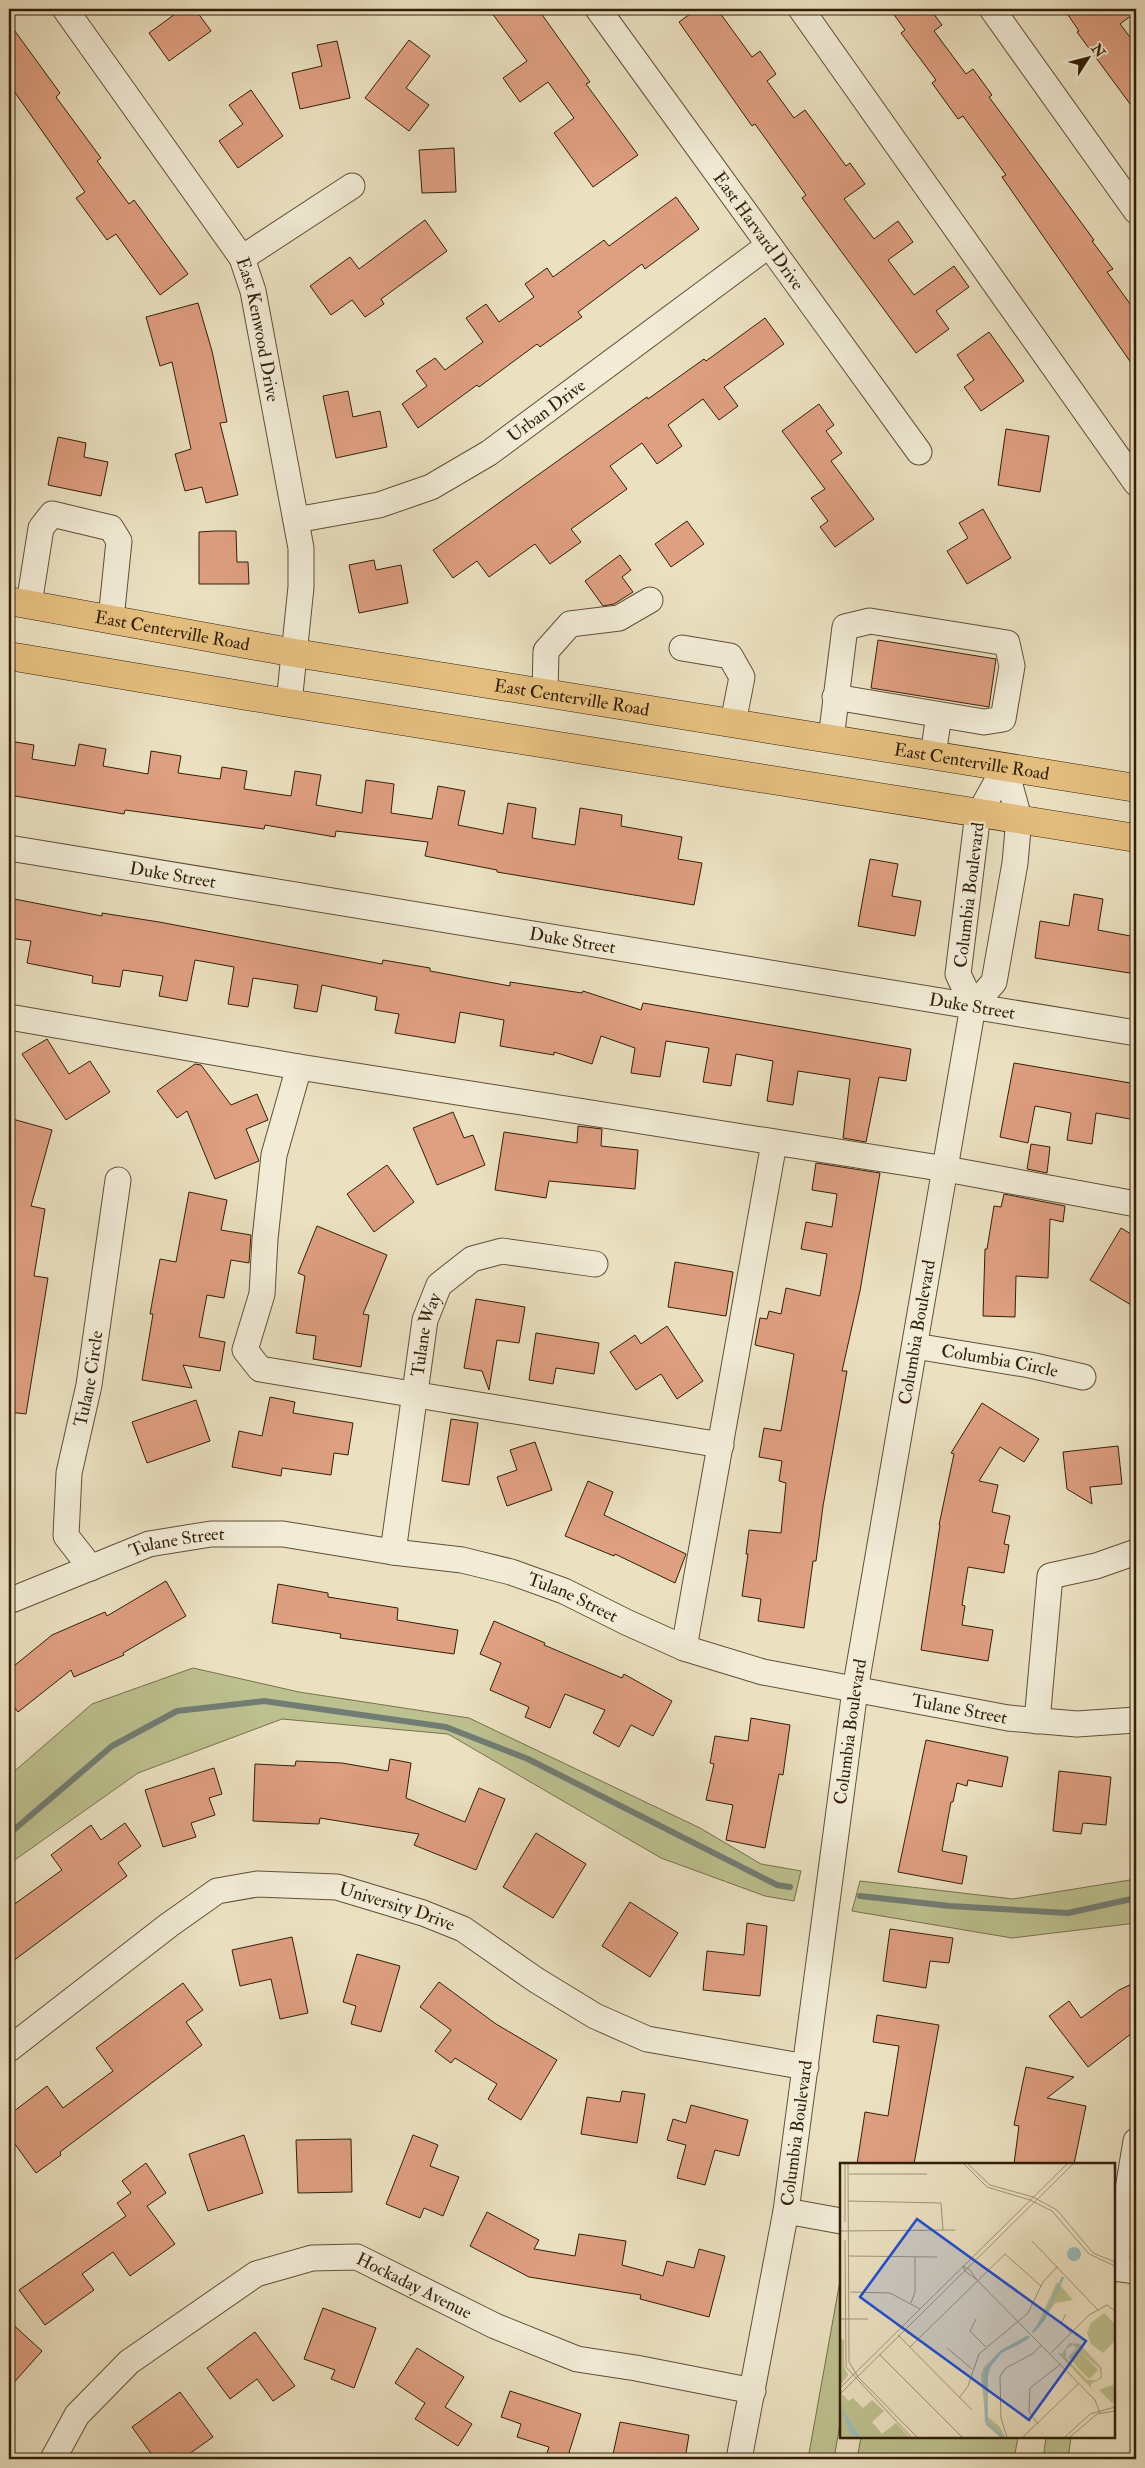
<svg xmlns="http://www.w3.org/2000/svg" width="1145" height="2468" font-family="'IM FELL Double Pica',serif">
<style>
.green{fill:#bdc18f;stroke:#78704c}
.lines{fill:none;stroke-linecap:round;stroke-linejoin:round}
.stream{stroke:#717d74;stroke-width:6}
.building{fill:#df9f81;stroke:#321f08}
.minor-casing{stroke:#605036;stroke-width:27}
.major-casing{stroke:#321f08;stroke-width:29}
.minor{stroke:#f2ecd7;stroke-width:25}
.major{stroke:#e6c080;stroke-width:28}
.labels{text-anchor:middle;stroke-width:4;stroke-linejoin:round;paint-order:stroke}
.street-label{font-size:18px;fill:#321f08;stroke:#f2ecd7}
.inset-river{fill:none;stroke:#9bbbbc;stroke-width:2.5}
.inset-road{fill:none;stroke:#a19377;stroke-width:1}
.view{fill:#1d4ed8;fill-opacity:0.15;stroke:#1d4ed8;stroke-width:2.5}
.inset-edge{fill:none;stroke:#321f08;stroke-width:2.5}
</style>
<rect width="100%" height="100%" fill="#ebe1c1"/>
<filter id="stains"><feTurbulence type="fractalNoise" baseFrequency=".004" numOctaves="4"/><feColorMatrix values="0 0 0 0 .2 0 0 0 0 .09 0 0 0 0 .02 0 0 0 .5 -.17"/></filter>
<radialGradient id="worn" r=".72"><stop offset=".6" stop-color="#630" stop-opacity="0"/><stop offset="1" stop-color="#630" stop-opacity=".3"/></radialGradient>
<path class="green" d="M193 1668 299 1692 469 1718 700 1828 761 1864 801 1871 794 1901 765 1896 661 1858 448 1734 282 1719 138 1773 9 1864V1776L92 1704Z
M1136 1879V1923L1012 1938 852 1911 860 1881 1013 1899Z
M841 2275V2418L834 2459H808Z
M861 2437H1018L1014 2459H857Z
M1046 2437H1071L1068 2459H1043Z"/>
<g class="lines">
<path class="stream" d="M9 1834 112 1746 177 1711 264 1701 446 1727 528 1759 777 1885 790 1887
M860 1896 950 1906 1068 1913 1136 1898"/>
</g>
<path class="building" d="M182 9H195L211 31 169 61 149 33Z
M489 9H538L590 82 586 84 638 155 593 187 554 133 574 118 548 82 520 102 503 78 527 61Z
M697 9H717L752 57 760 51 776 74 767 81 794 118 805 110 846 166 850 163 865 184 844 199 874 239 898 221 913 242 888 260 914 295 954 266 969 287 936 311 949 329 916 353 802 198 806 195 755 124 752 126 679 22Z
M890 9H930L942 25 934 31 966 74 973 69 992 95 989 97 1094 240 1092 241 1113 269 1107 272 1136 312V370L1002 177 1006 175 963 116 958 119 932 83 936 80 901 33 905 30Z
M1064 9H1136V12L1120 24 1136 45V112L1077 32 1079 31Z
M9 23 60 93 56 97 101 158 97 161 129 204 134 200 188 274 160 295 116 234 107 240 76 198 85 192 9 84Z
M409 40 430 56 406 88 429 105 409 131 365 98Z
M337 41 350 98 300 109 292 73 322 66 317 45Z
M251 90 283 136 238 168 219 141 243 124 229 105Z
M454 148 456 192 422 193 419 150Z
M676 197 699 229 645 269 642 264 578 312 582 317 540 347 537 344 479 387 477 385 418 428 402 404 427 386 416 371 435 358 445 370 483 342 466 318 486 304 499 322 534 297 525 284 547 268 553 277 604 240 609 246Z
M425 220 447 251 381 299 384 304 365 317 352 300 331 315 310 286 350 257 359 269Z
M198 303 212 351 227 422 220 423 238 495 206 503 202 487 185 491 175 454 191 449 172 362 160 366 146 317Z
M765 318 784 344 724 387 738 406 719 420 703 399 668 425 682 446 657 464 642 443 610 466 627 489 571 529 581 542 550 564 535 544 489 577 477 561 453 578 433 550 647 397 648 399 704 359 706 361Z
M989 332 1024 381 981 411 964 387 974 380 957 355Z
M348 391 353 417 380 411 387 447 336 458 323 396Z
M819 404 834 425 826 431 842 453 831 461 874 519 835 547 820 527 828 521 811 498 825 489 782 431Z
M1006 429 1049 436 1040 492 998 485Z
M58 437 86 443 84 457 108 462 101 496 48 485Z
M983 509 1011 558 967 584 947 551 968 538 959 523Z
M687 521 704 544 671 567 655 544Z
M215 531H236L237 562H248L249 584H199V532Z
M620 555 631 570 622 577 633 592 614 604 603 606 585 581Z
M374 560 376 570 401 565 408 603 359 613 349 565Z
M878 640 996 659 989 707 871 688Z
M9 741 34 745 32 759 75 766 79 744 106 749 103 766 148 774 151 751 181 756 178 773 220 779 222 767 247 771 244 789 291 796 295 771 321 775 316 805 362 813 366 780 394 784 391 813 432 819 438 786 465 791 458 825 503 834 508 803 536 808 532 838 575 845 580 808 622 815 621 826 682 837 678 859 702 863 694 905 497 872V870L425 856 428 842 336 831 335 837 265 825 264 829 125 810 124 814 9 795Z
M870 859 898 864 892 896 921 901 915 936 858 926Z
M1074 894 1103 899 1098 930 1136 937V974L1035 958 1040 921 1069 926Z
M9 898 102 916V913L159 922 382 964 383 960 430 968V971L510 986V982L582 993 583 991 641 1010 643 1003 911 1049 906 1081 879 1077 866 1142 843 1138 850 1079 798 1071 793 1105 767 1101 773 1061 736 1054 731 1086 703 1082 709 1048 666 1041 660 1077 631 1073 635 1048 601 1036 592 1064 554 1052V1055L500 1046 504 1020 460 1012 455 1043 395 1033 399 1014 375 1010 377 997 322 985 317 1012 294 1008 298 985 253 978 248 1007 228 1004 234 967 195 960 187 1001 159 996 163 976 123 970 120 987 92 983 93 976 27 963 31 941 9 938Z
M47 1039 69 1074 90 1061 110 1092 66 1120 22 1054Z
M1014 1063 1136 1084V1120L1096 1113 1092 1144 1067 1140 1071 1113 1035 1106 1028 1143 1000 1137Z
M195 1064 201 1065 231 1105 257 1094 268 1120 246 1129 259 1161 215 1179 187 1111 177 1118 157 1091Z
M453 1112 464 1138 473 1135 485 1165 437 1185 413 1128Z
M9 1118 52 1130 31 1206 45 1209 34 1276 48 1278 26 1414 9 1412Z
M578 1126 602 1129 601 1146 638 1150 635 1189 549 1181 546 1198 495 1190 504 1132 577 1143Z
M1031 1144 1050 1147 1047 1173 1027 1169Z
M816 1163 880 1173 860 1291 842 1371H847L823 1506 816 1561H813L804 1628 758 1621 761 1599 742 1596 748 1554H746L749 1530 781 1533 786 1483 779 1481 782 1461 759 1457 764 1428 781 1431 794 1354 755 1345 760 1318 767 1319 769 1311 781 1314 786 1288 820 1296 827 1254 801 1249 806 1222 832 1227 837 1194 812 1190Z
M387 1165 414 1202 374 1232 347 1194Z
M189 1192 227 1200 221 1230 251 1235 249 1263 231 1260 224 1298 207 1295 199 1337 225 1342 220 1371 183 1365 192 1388 142 1380 153 1314H150L160 1259 176 1262Z
M1004 1194 1065 1206 1063 1222 1050 1219 1048 1278 1016 1276 1015 1317 983 1316 985 1249H987L994 1206 1001 1207Z
M317 1226 387 1255 363 1314 369 1315 361 1367 313 1359 316 1336 296 1333 305 1276 298 1273Z
M1121 1228 1136 1237V1249L1130 1260 1136 1264V1308L1090 1280Z
M675 1262 733 1272 726 1316 668 1307Z
M476 1299 525 1307 519 1343 497 1340 489 1390 482 1371 464 1368Z
M667 1326 703 1381 677 1399 661 1374 636 1390 610 1352 635 1335 641 1344Z
M536 1333 599 1343 594 1374 556 1368 553 1384 529 1380Z
M270 1397 295 1402 293 1413 353 1423 348 1455 334 1453 331 1475 282 1468 281 1476 232 1467 239 1431 262 1436Z
M196 1400 210 1441 147 1463 132 1422Z
M982 1403 1039 1439 1024 1462 1000 1447 979 1481 998 1485 992 1512 1010 1516 1004 1544 1009 1545 1004 1573 968 1567 962 1605 965 1606 962 1625 993 1630 988 1661 921 1650 940 1525H939L954 1454 951 1453Z
M451 1419 478 1423 469 1485 442 1481Z
M535 1442 552 1490 507 1506 497 1477 517 1470 510 1450Z
M1118 1446 1122 1484 1090 1487 1092 1504 1067 1489 1063 1452Z
M588 1481 613 1492 604 1515 686 1554 675 1583 615 1554 614 1556 565 1536Z
M166 1581 186 1616 123 1653 124 1655 74 1677 71 1670 18 1712 9 1700V1670L52 1635 105 1612 107 1616Z
M278 1584 328 1593V1597L398 1608 397 1620 458 1630 454 1654 340 1638 341 1634 272 1623Z
M494 1621 545 1643 544 1645 622 1678 624 1674 672 1701 653 1736 631 1725 619 1747 593 1733 605 1710 565 1694 550 1728 525 1717 529 1707 490 1690 501 1663 480 1654Z
M751 1718 790 1725 783 1775 779 1774 765 1848 726 1840 733 1805 706 1800 714 1764 710 1763 715 1736 748 1741Z
M926 1740 1008 1757 1002 1787 968 1780 967 1786 957 1783 953 1802H951L942 1851 967 1856 962 1884 898 1872Z
M390 1759 411 1763 406 1798 465 1822 479 1788 505 1799 476 1870 414 1845 419 1834 320 1818 319 1824 253 1821 255 1764 295 1766 296 1761 342 1763 388 1771Z
M214 1768 222 1794 209 1798 215 1815 191 1823 196 1837 163 1847 145 1790Z
M1059 1771 1111 1777 1106 1825 1083 1823 1081 1834 1053 1831Z
M125 1823 141 1846 118 1863 127 1876 9 1964V1908L62 1870 51 1855 91 1825 101 1840Z
M536 1833 586 1864 553 1918 503 1887Z
M630 1902 678 1933 650 1977 602 1946Z
M747 1923 767 1926 760 1996 703 1990 707 1951 744 1955Z
M890 1929 953 1938 949 1963 930 1961 926 1988 883 1981Z
M292 1937 308 2013 280 2019 271 1979 240 1986 232 1950Z
M357 1954 400 1966 381 2032 351 2024 356 2006 343 2002Z
M439 1982 496 2024 557 2060 521 2120 488 2099 497 2084 455 2058 451 2063 435 2051 451 2030 420 2007Z
M1136 1982V2030L1088 2067 1049 2016 1069 2001 1081 2018 1119 1990Z
M183 1983 203 2010 186 2022 202 2045 60 2152 61 2155 36 2173 9 2136V2115L47 2086 63 2108 113 2071 96 2048Z
M877 2015 939 2025 914 2164H857L865 2112 888 2116 899 2046 873 2042Z
M1026 2067 1074 2077 1047 2098 1086 2106 1074 2164H1014L1019 2126 1014 2125Z
M622 2091 645 2094 637 2143 581 2134 587 2097 620 2102Z
M691 2105 748 2120 739 2156 715 2150 705 2185 677 2178 686 2145 667 2140 673 2119 686 2123Z
M244 2135 263 2193 208 2211 189 2154Z
M413 2135 438 2145 430 2166 459 2177 443 2216 424 2208 420 2218 386 2204Z
M351 2139 352 2192 298 2193 296 2140Z
M146 2163 166 2193 147 2206 175 2244 130 2276 113 2252 82 2274 94 2290 45 2325 19 2290 126 2216 117 2203 131 2193 122 2181Z
M487 2212 539 2240 534 2249 575 2256 579 2234 626 2241 622 2265 663 2276 667 2261 694 2268 699 2249 725 2256 709 2317 640 2299 641 2295 529 2277 470 2246Z
M323 2308 376 2328 354 2388 331 2379 335 2370 304 2359Z
M9 2321 42 2351 9 2388Z
M255 2332 295 2386 273 2401 257 2379 230 2399 207 2368Z
M417 2348 464 2377 445 2407 472 2424 458 2446 415 2419 425 2403 395 2383Z
M510 2391 581 2414 567 2459H545L549 2447 517 2437 521 2424 501 2417Z
M180 2392 213 2437 182 2459H155L132 2427Z
M620 2422 689 2435 685 2459H612Z"/>
<g class="lines">
<g class="minor-casing">
<g id="minor">
<path id="s1" d="M65 9 242 258 253 291 301 548V587L289 703"/>
<path id="s2" d="M598 9 919 452"/>
<path d="M801 9 1136 483"/>
<path d="M992 9 1136 211"/>
<path d="M242 258 352 186"/>
<path id="s3" d="M296 520 379 505 431 487 489 453 769 245"/>
<path d="M29 604 41 528 52 514 111 528 119 541 111 619"/>
<path d="M682 648 730 656 742 677 733 723"/>
<path d="M545 693 546 651 570 624 619 618 650 600"/>
<path d="M831 739 845 627 870 621 1007 643 1012 666 1003 719 984 722 835 697"/>
<path d="M933 755 939 715"/>
<path d="M1005 767 1019 818 1015 863 994 982 973 1006 958 974 977 821 980 812Z"/>
<path id="s4" d="M9 848 1136 1033"/>
<path d="M9 1017 299 1067 946 1169 1136 1204"/>
<path d="M299 1067 274 1155 265 1239 262 1294 245 1350 260 1369 721 1445"/>
<path id="s5" d="M915 1346 1030 1365 1083 1377"/>
<path id="s6" d="M393 1552 425 1320 439 1285 472 1259 502 1251 595 1264"/>
<path id="s7" d="M91 1568 66 1536 69 1473 89 1385 118 1180"/>
<path id="s8" d="M9 1601 149 1544 211 1534H283L393 1552 462 1560 511 1572 564 1591 626 1622 684 1648 763 1672 1008 1718 1077 1724 1136 1720"/>
<path d="M684 1648 774 1143"/>
<path d="M1037 1721 1050 1576 1096 1566 1136 1552"/>
<path id="s9" d="M9 2049 169 1925 217 1891 257 1884 337 1887 423 1913 463 1929 536 1980 595 2016 647 2039 806 2067"/>
<path d="M786 2211 841 2221"/>
<path d="M1114 2268 1136 2271"/>
<path d="M1115 2268 1136 2141"/>
<path id="s10" d="M53 2459 77 2415 129 2362 256 2274 312 2258 357 2257 495 2326 577 2359 636 2368 753 2391"/>
<path id="s11" d="M739 2459 786 2211 855 1690 973 1006"/>
</g>
</g>
<g class="major-casing">
<g id="major">
<path id="s12" d="M9 601 295 653 1136 788"/>
<path d="M9 656 289 703 1136 838"/>
</g>
</g>
<use href="#minor" class="minor"/>
<use href="#major" class="major"/>
</g>
<g class="labels">
<g class="street-label">
<text dy="6" stroke="none"><textPath href="#s2" startOffset="274">East Harvard Drive</textPath></text>
<text dy="6" stroke="none"><textPath href="#s1" startOffset="379">East Kenwood Drive</textPath></text>
<text dy="6" stroke="none"><textPath href="#s3" startOffset="278">Urban Drive</textPath></text>
<text dy="6" stroke="none"><textPath href="#s12" startOffset="166">East Centerville Road</textPath></text>
<text dy="6" stroke="none"><textPath href="#s12" startOffset="571">East Centerville Road</textPath></text>
<text dy="6" stroke="none"><textPath href="#s12" startOffset="976">East Centerville Road</textPath></text>
<text dy="6" stroke="none"><textPath href="#s4" startOffset="166">Duke Street</textPath></text>
<text transform="translate(969 895) rotate(-83)" y="6">Columbia Boulevard</text>
<text dy="6" stroke="none"><textPath href="#s4" startOffset="571">Duke Street</textPath></text>
<text dy="6" stroke="none"><textPath href="#s4" startOffset="976">Duke Street</textPath></text>
<text dy="6" stroke="none"><textPath href="#s11" startOffset="1141">Columbia Boulevard</textPath></text>
<text dy="6" stroke="none"><textPath href="#s6" startOffset="220">Tulane Way</textPath></text>
<text dy="6" stroke="none"><textPath href="#s5" startOffset="86">Columbia Circle</textPath></text>
<text dy="6" stroke="none"><textPath href="#s7" startOffset="200">Tulane Circle</textPath></text>
<text dy="6" stroke="none"><textPath href="#s8" startOffset="179">Tulane Street</textPath></text>
<text dy="6" stroke="none"><textPath href="#s8" startOffset="584">Tulane Street</textPath></text>
<text dy="6" stroke="none"><textPath href="#s8" startOffset="989">Tulane Street</textPath></text>
<text dy="6" stroke="none"><textPath href="#s11" startOffset="736">Columbia Boulevard</textPath></text>
<text dy="6" stroke="none"><textPath href="#s9" startOffset="445">University Drive</textPath></text>
<text dy="6" stroke="none"><textPath href="#s11" startOffset="331">Columbia Boulevard</textPath></text>
<text dy="6" stroke="none"><textPath href="#s10" startOffset="446">Hockaday Avenue</textPath></text>
</g>
</g>
<g transform="translate(840 2163)">
<rect width="275" height="275" fill="#ebe1c1"/>
<path d="M217 119 233 137 215 140 193 171ZM264 150 275 161V178L263 190 251 181 247 170 251 160ZM188 172 190 174 180 181 161 190 152 200 148 213V254L160 264 165 274H160L146 262 141 212 144 204 161 187ZM0 175 4 177V204L8 212 0 223ZM229 180 240 181 262 205V215L251 221V225L217 189 222 191ZM233 182 259 205 261 213 257 217H247L226 195V186ZM237 185 258 207 249 216 228 194ZM275 221V238L272 240 259 227ZM2 231 9 238 13 235 23 245 32 237 44 248 32 259 42 271 56 260 69 274H0Z" fill="#bdc18f" fill-rule="evenodd"/>
<path d="M227 91a7 7 0 1 1 14 0a7 7 0 1 1-14 0ZM0 242 18 271 21 274 13 273 9 267Z" fill="#9bbbbc"/>
<path class="inset-river" d="M193 169 204 156 223 114M162 274 146 258V207L161 189 189 174"/>
<path class="inset-road" d="M5 1V59M8 1 9 199 18 214 77 274M124 1 147 24 190 37 212 48 249 91 275 103M128 1 150 22 193 34 217 47 253 90 275 99M9 11H87M8 38 101 40 103 67M0 68 115 67M5 77 6 204 71 274M192 78 258 147M8 93 97 94M123 103 130 107 137 117 125 108ZM137 117 255 237 260 250M10 129 50 130 80 146M71 140 75 129V94M226 151 221 160 231 170M0 156H28M136 156 130 168 146 184M58 172 132 247M70 184 165 91 201 123M107 185 132 206M211 190 249 152 267 142 275 148M39 191 122 274M0 225 227 1M0 231 233 1M119 235 128 223 139 191 188 150 203 119 217 104M198 261 189 249 190 225 221 201M167 274 161 255 160 213 166 205 192 191 202 182M183 274 239 220M225 274 250 251 275 244M230 274 257 251 275 248"/>
<path class="view" d="M77 56 246 178 189 257 20 134Z"/>
<rect width="275" height="275" class="inset-edge"/>
</g>
<rect width="1145" height="2468" fill="none" stroke="#ebe1c1" stroke-width="30"/>
<rect x="10" y="10" width="1125" height="2448" fill="none" stroke="#321f08" stroke-width="2.5"/>
<rect x="15" y="15" width="1115" height="2438" fill="none" stroke="#321f08"/>
<g transform="translate(1088 58) rotate(54)" stroke="#f2ecd7" stroke-width="4" paint-order="stroke">
<path d="M0-4L9 19L0 12L-9 19Z" fill="#321f08"/>
<text y="-8" font-size="14" font-weight="bold" text-anchor="middle" fill="#321f08">N</text>
</g>
<rect width="100%" height="100%" filter="url(#stains)"/>
<rect width="100%" height="100%" fill="url(#worn)"/>
</svg>
